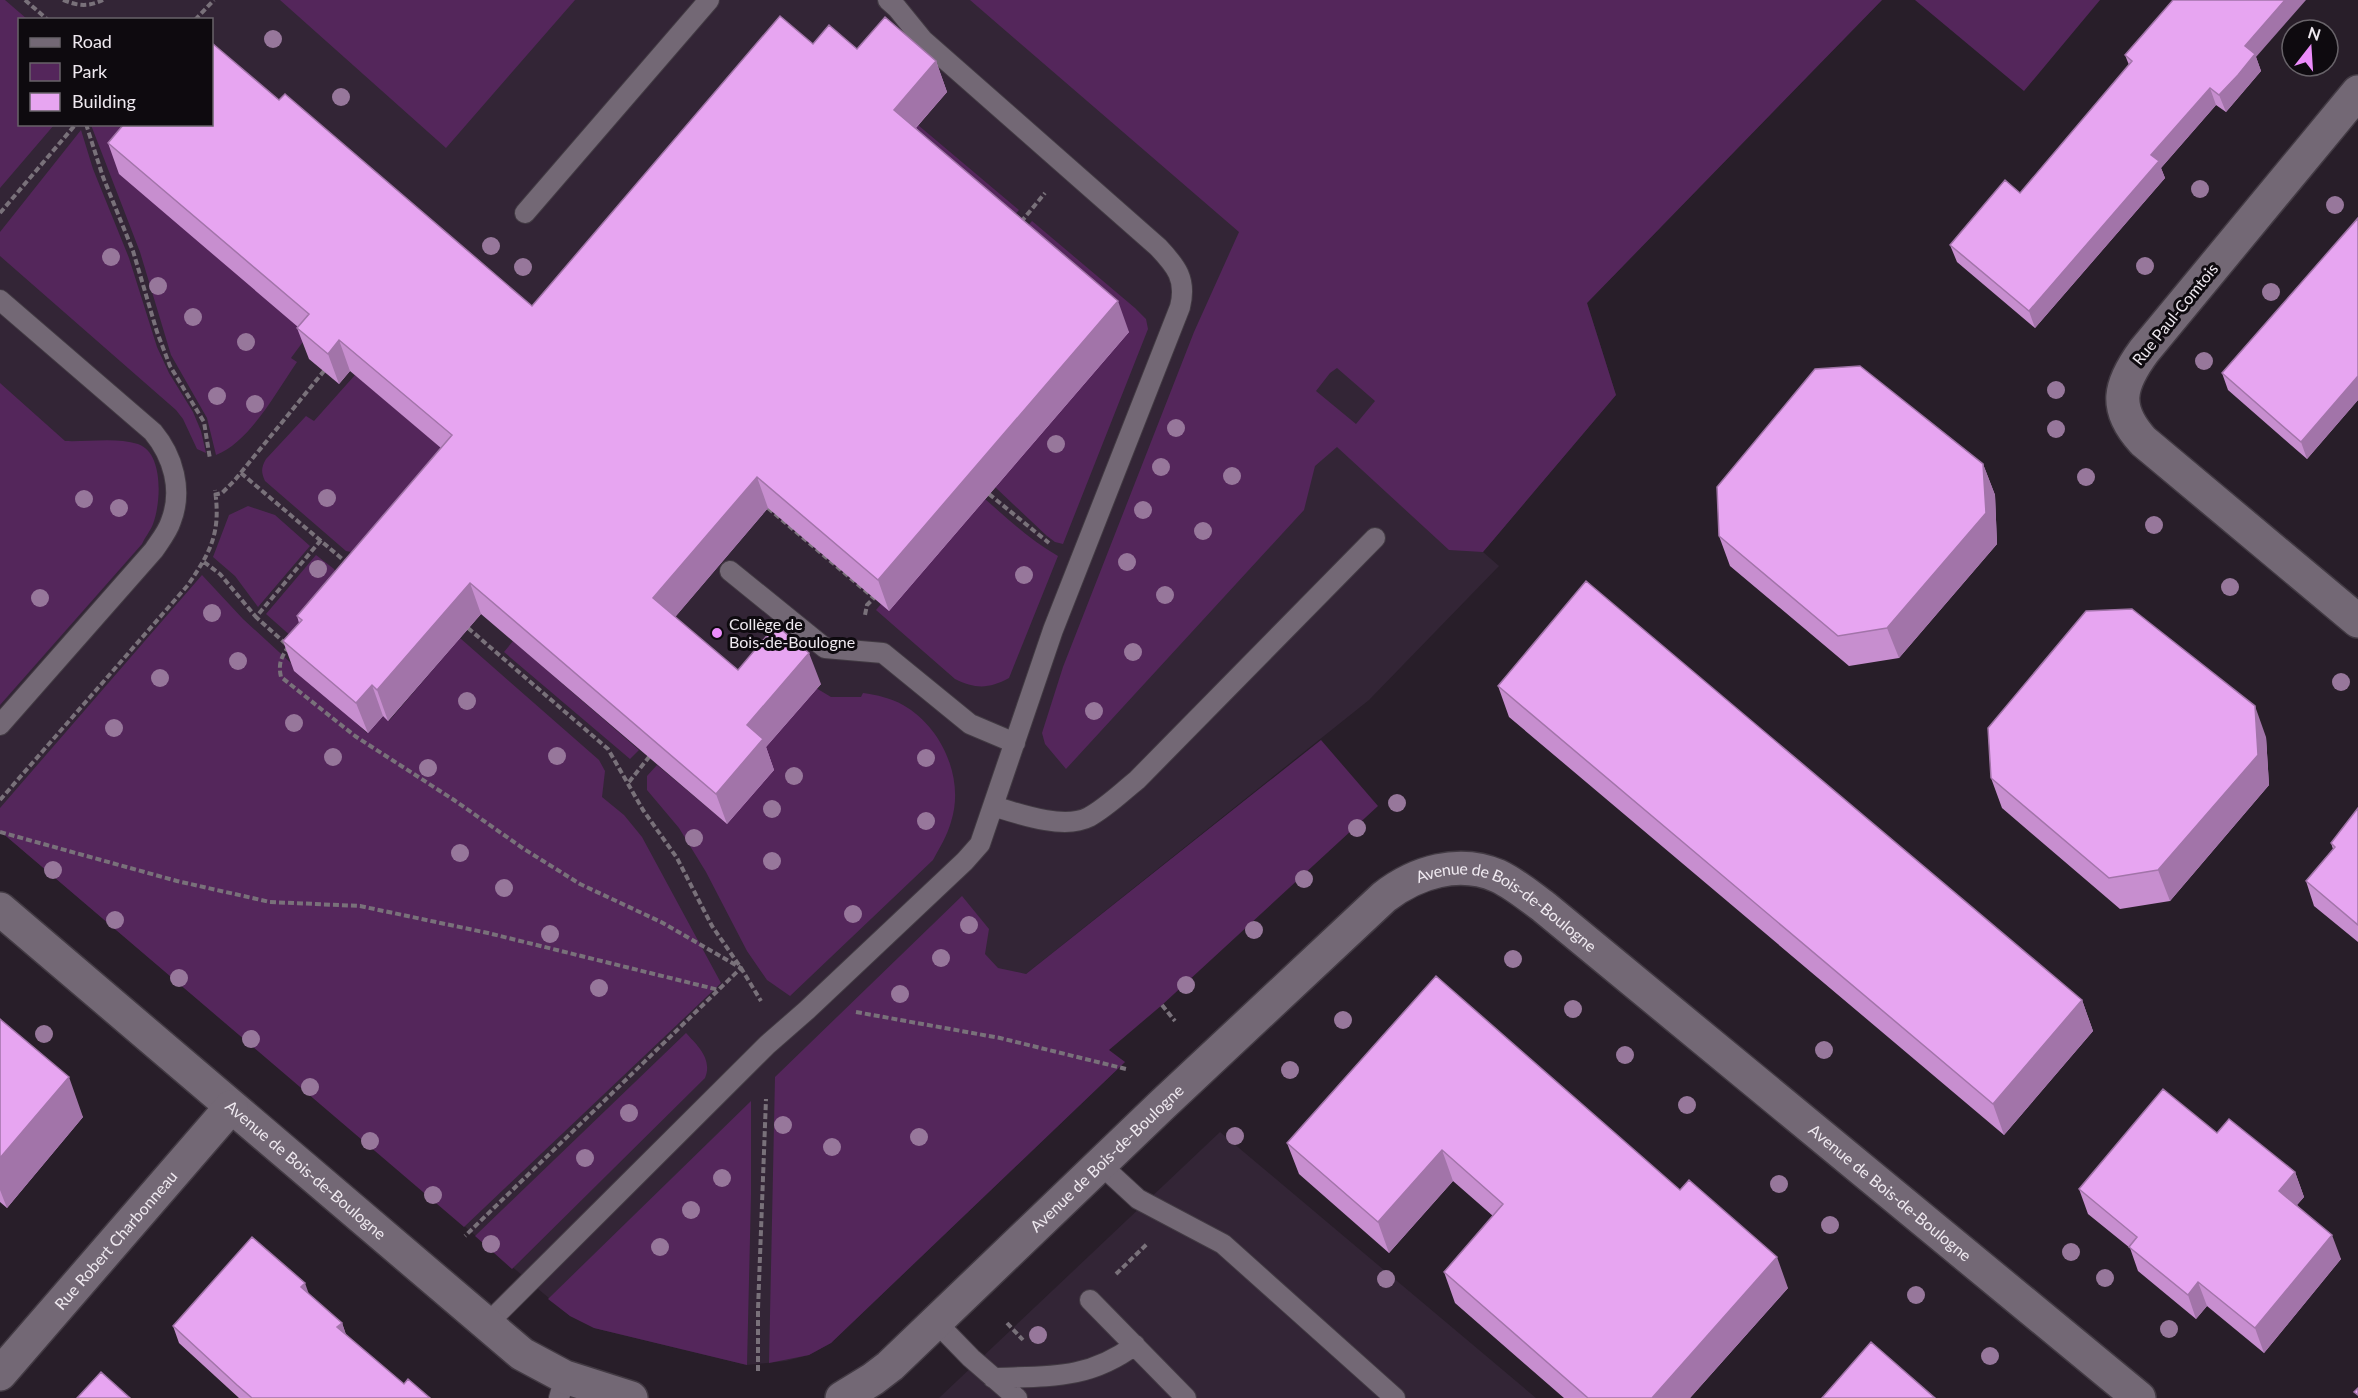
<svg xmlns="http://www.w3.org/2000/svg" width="2358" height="1398" font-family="Lato,sans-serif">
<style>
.built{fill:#332536;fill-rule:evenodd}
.green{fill:#54265b;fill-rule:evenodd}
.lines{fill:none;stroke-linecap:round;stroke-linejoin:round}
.lane-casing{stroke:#423a43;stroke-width:22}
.street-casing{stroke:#423a43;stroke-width:36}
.path{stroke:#79717a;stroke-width:4;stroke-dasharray:6 3;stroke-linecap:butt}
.lane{stroke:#736875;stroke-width:20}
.street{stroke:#736875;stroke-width:33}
.tree{fill:#97779b}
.wall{fill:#c78ecf}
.shaded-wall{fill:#a274a9}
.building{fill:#e7a5f1;stroke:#a274a9;stroke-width:1.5}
.poi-dot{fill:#ec8cfb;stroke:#0e0a0f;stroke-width:2}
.labels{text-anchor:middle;stroke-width:6;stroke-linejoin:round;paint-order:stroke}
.street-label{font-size:16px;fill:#efe9f0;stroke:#0e0a0f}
.poi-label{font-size:16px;fill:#efe9f0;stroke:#0e0a0f;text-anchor:start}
</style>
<rect width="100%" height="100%" fill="#281e29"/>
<path class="built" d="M0 0H1882L1587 303 1616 395 1483 552 1499 566 1369 700 1026 974 1108 1051 1125 1062 831 1343 809 1355 786 1361 747 1365 594 1328 570 1316 0 831ZM20 20H212V124H20Z
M1220 1132 1536 1398H939Z"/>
<path class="green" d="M0 0H5L27 19 20 20V124L54 125 0 188Z
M280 0H575L446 148Z
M970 0H1882L1587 303 1616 395 1483 552 1449 550 1337 447 1315 466 1304 510 1066 769 1045 744 1042 733 1063 667 1194 332 1239 232ZM1337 368 1375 401 1356 424 1316 391 1330 373Z
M1915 0H2100L2024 91Z
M91 125H148L308 335 291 358 297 362C276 392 250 442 216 455L207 418 171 355 140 252Z
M918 125 1019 210 1005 226 906 141Z
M81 130 93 169 129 258 157 347 169 373 193 412 201 431 206 453 197 449 183 419 176 410 0 256V232Z
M1032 221 1135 308 1146 319 1148 329 1063 544 1055 542 1047 536 995 487 1018 236Z
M355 375 425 434 476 451 356 553 346 551 265 481C261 472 261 468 266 459L306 416 314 421Z
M0 383 65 441C88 442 116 437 138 444 164 453 161 503 153 524 151 530 145 537 142 544L0 705Z
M985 499C1008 519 1031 541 1058 556L1009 678C989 689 975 689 955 679L876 610 881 604 889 610Z
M248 506 275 515 310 546 258 607 235 576 213 557 229 515Z
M316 555 334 569 339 578 292 637 266 614Z
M202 575 243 619 367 733 383 716 389 721 460 638 599 760 605 771 602 797 624 815 642 837 721 983 464 1227 0 831V808Z
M513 641 639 750 630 759 504 652Z
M816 688 831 697H861L863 693C877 695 891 698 903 705 942 727 965 779 951 822 947 836 940 847 933 860L790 996 767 980 747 951 706 872 679 828 647 790V776L657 765 727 824 758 756Z
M1321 740 1378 806 1162 1005 1109 1050 1125 1062 831 1343 809 1355 769 1363 775 1077 962 896 989 929 985 954 998 968 1026 974Z
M686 1033C697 1045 713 1059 705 1078L512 1269 475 1236Z
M751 1101V1195L747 1365 594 1328 570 1316 548 1299Z"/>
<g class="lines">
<g class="lane-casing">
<path id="lane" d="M525 213 709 0
M0 300 153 432C173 456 183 490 171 521 168 531 160 541 154 550L0 725
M730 571 825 648 883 653 970 724 1015 743
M993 806C1019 814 1064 830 1089 817 1107 807 1122 792 1137 780L1375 538
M1100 1164 1138 1199 1223 1244 1395 1398
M1090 1300 1186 1398
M935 1321 971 1358 1017 1398
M486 1325 767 1045 807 1010 965 861 980 844 1053 630 1180 307C1187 279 1176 266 1158 247L923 40 897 8 888 0
M993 1378C1049 1376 1088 1380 1135 1345
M559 1398 565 1377"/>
</g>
<g class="street-casing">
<g id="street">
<path d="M2358 92 2144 351C2119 385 2113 408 2143 441L2358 621"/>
<path id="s1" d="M0 909 522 1354 565 1377 631 1398"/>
<path id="s2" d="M0 1374 231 1107"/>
<path id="s3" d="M842 1398 873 1379 890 1366 1162 1105 1384 897C1416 872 1459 859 1498 876 1515 884 1529 896 1544 907L2139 1398"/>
</g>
</g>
<path class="path" d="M25 0 48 20
M63 0C78 6 88 7 103 0
M195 20 214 0
M86 124 103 177 133 251 157 332 170 366 204 422 210 459
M0 213 76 124
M1021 222 1045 193
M241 473 347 563
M989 494 1049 543
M214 495 222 493 234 481 324 371
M768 508 874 598 867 605 865 615
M204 562 220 574 256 617
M468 628 608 749 643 810 677 858 712 926 741 968 761 1001
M286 644 256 617 321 540
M289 646C281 657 278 664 281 677L355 736 454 800 524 849 580 884 661 922 741 968 465 1236
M629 782 649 757
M0 800 188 585C211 551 221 533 215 490
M0 832 177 881 270 902 360 906 488 933 719 990
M1162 1005 1175 1021
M856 1012 1000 1038 1126 1069
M1116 1274 1147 1244
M1007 1323 1023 1340
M758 1371V1309L766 1099"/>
<use href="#lane" class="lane"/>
<use href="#street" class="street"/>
</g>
<g class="tree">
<circle cx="273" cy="39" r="9"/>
<circle cx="341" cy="97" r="9"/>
<circle cx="2200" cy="189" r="9"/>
<circle cx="2335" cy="205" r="9"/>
<circle cx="491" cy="246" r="9"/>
<circle cx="111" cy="257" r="9"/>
<circle cx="2145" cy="266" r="9"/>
<circle cx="523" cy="267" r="9"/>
<circle cx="158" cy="286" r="9"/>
<circle cx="2271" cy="292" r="9"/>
<circle cx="193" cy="317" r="9"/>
<circle cx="246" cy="342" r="9"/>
<circle cx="2204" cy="361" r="9"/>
<circle cx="2056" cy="390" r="9"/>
<circle cx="217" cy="396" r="9"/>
<circle cx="255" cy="404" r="9"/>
<circle cx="1176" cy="428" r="9"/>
<circle cx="2056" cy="429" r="9"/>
<circle cx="1056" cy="444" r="9"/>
<circle cx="1161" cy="467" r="9"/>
<circle cx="1232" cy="476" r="9"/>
<circle cx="2086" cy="477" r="9"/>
<circle cx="327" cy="498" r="9"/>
<circle cx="84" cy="499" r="9"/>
<circle cx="119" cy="508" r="9"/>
<circle cx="1143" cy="510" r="9"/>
<circle cx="2154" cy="525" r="9"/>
<circle cx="1203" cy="531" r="9"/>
<circle cx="1127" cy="562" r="9"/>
<circle cx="318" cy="569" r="9"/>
<circle cx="1024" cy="575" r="9"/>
<circle cx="2230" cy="587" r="9"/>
<circle cx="1165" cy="595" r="9"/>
<circle cx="40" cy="598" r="9"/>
<circle cx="212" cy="613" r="9"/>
<circle cx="1133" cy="652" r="9"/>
<circle cx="238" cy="661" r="9"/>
<circle cx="160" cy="678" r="9"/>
<circle cx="2341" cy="682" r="9"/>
<circle cx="467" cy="701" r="9"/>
<circle cx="1094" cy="711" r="9"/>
<circle cx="294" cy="723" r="9"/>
<circle cx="114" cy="728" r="9"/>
<circle cx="557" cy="756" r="9"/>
<circle cx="333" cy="757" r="9"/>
<circle cx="926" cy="758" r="9"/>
<circle cx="428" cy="768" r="9"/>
<circle cx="794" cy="776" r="9"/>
<circle cx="1397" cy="803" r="9"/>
<circle cx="772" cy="809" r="9"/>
<circle cx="926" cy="821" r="9"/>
<circle cx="1357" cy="828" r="9"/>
<circle cx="694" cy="838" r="9"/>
<circle cx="460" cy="853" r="9"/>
<circle cx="772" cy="861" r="9"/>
<circle cx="53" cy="870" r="9"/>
<circle cx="1304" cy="879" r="9"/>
<circle cx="504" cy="888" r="9"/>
<circle cx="853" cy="914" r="9"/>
<circle cx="115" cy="920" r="9"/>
<circle cx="969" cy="925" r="9"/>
<circle cx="1254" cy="930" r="9"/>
<circle cx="550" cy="934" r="9"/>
<circle cx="941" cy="958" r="9"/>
<circle cx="1513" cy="959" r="9"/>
<circle cx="179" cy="978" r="9"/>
<circle cx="1186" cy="985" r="9"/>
<circle cx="599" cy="988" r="9"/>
<circle cx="900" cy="994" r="9"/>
<circle cx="1573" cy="1009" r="9"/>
<circle cx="1343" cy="1020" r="9"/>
<circle cx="44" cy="1034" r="9"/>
<circle cx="251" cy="1039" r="9"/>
<circle cx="1824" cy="1050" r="9"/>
<circle cx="1625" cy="1055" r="9"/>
<circle cx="1290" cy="1070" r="9"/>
<circle cx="310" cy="1087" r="9"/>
<circle cx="1687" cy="1105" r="9"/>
<circle cx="629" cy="1113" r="9"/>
<circle cx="783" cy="1125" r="9"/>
<circle cx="1235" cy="1136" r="9"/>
<circle cx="919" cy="1137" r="9"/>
<circle cx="370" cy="1141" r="9"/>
<circle cx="832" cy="1147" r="9"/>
<circle cx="585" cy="1158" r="9"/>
<circle cx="722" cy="1178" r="9"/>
<circle cx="1779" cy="1184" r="9"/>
<circle cx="433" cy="1195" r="9"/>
<circle cx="691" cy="1210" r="9"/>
<circle cx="1830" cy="1225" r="9"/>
<circle cx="491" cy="1244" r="9"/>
<circle cx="660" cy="1247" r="9"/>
<circle cx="2071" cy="1252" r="9"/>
<circle cx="2105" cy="1278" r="9"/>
<circle cx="1386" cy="1279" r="9"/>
<circle cx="1916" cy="1295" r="9"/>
<circle cx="2169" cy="1329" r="9"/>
<circle cx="1038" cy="1335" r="9"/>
<circle cx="1990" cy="1356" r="9"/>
</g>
<path class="wall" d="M813 44 857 49 936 61 947 92 916 128 1129 332 889 611 768 508 675 617 738 670 821 684 766 747 774 770 727 824 481 614 388 721 383 716 368 733 294 671 283 641 299 623 297 616 441 448 350 371 339 384 309 359 297 328 298 327 119 174 108 143 279 100 532 306Z
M2125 55 2256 57 2261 71 2226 112 2216 105 2161 168 2165 178 2035 328 1957 262 1950 245 2020 193 2129 65Z
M2358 218V400L2307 459 2228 390 2222 373Z
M1983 464 1995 495 1997 544 1899 658 1849 666 1730 566 1719 536Z
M1498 686 2082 1000 2093 1031 2004 1135 1509 717Z
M2266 737 2269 785 2170 901 2120 909 2002 808 1991 778Z
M2358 808V942L2314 906 2306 881 2333 849 2331 843Z
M1436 976 1788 1288 1690 1398H1564L1455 1303 1444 1272 1493 1216 1453 1181 1389 1253 1299 1174 1287 1143Z
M0 1019 83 1117 7 1208 0 1202Z
M2217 1133 2295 1172 2304 1197 2297 1205 2341 1259 2264 1353 2207 1306 2196 1319 2138 1271 2130 1248 2088 1214 2079 1189Z
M309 1295 342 1323 346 1335 404 1384 430 1398H239L179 1343 173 1326Z"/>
<path class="shaded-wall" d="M2285 0H2306L2256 57 2261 71 2226 112 2219 95 2245 46Z
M936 61 947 92 905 140 894 110Z
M2210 88 2216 105 2161 168 2165 178 2035 328 2029 311 2151 155Z
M1118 301 1129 332 889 611 878 580Z
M339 340 350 371 339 384 328 354Z
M2358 376V400L2307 459 2301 442Z
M1983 464 1995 495 1997 544 1899 658 1887 628Z
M757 477 768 508 665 629 653 598Z
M470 583 481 614 388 721 377 690Z
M809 653 821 684 766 747 774 770 727 824 716 794 747 725Z
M372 685 383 716 368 733 356 703Z
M2255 706 2266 737 2269 785 2170 901 2158 870Z
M2082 1000 2093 1031 2004 1135 1993 1104Z
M69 1077 83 1117 7 1208 0 1190V1158Z
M1442 1150 1453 1181 1389 1253 1378 1222Z
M2295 1172 2304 1197 2288 1215 2279 1191Z
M2332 1235 2341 1259 2264 1353 2255 1328Z
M1777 1257 1788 1288 1690 1398H1652Z
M2198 1282 2207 1306 2196 1319 2188 1295Z
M305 1283 311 1300 301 1287Z
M342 1323 348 1340 337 1327Z"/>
<path class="building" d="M2173 0H2285L2245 46 2255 54 2238 75 2219 95 2210 88 2151 155 2159 161 2029 311 1950 245 2005 180 2020 193 2132 61 2125 55Z
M780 16 813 44 829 25 857 49 885 17 936 61 894 110 1118 301 878 580 757 477 653 598 738 670 776 625 809 653 747 725 763 739 716 794 470 583 377 690 372 685 356 703 283 641 302 620 297 616 452 435 339 340 328 354 297 328 309 314 108 143 124 124H212V43L279 100 285 94 532 306Z
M2358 218V376L2301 442 2222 373Z
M1860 366 1983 464 1986 513 1887 628 1838 636 1719 536 1717 487 1815 369Z
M1586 581 2082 1000 1993 1104 1498 686Z
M2132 609 2255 706 2258 755 2158 870 2109 878 1991 778 1988 728 2086 611Z
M2358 808V925L2306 881 2335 847 2331 843Z
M1436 976 1680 1190 1689 1180 1777 1257 1652 1398H1588L1444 1272 1503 1204 1442 1150 1378 1222 1287 1143Z
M0 1019 69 1077 0 1158Z
M2163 1089 2217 1133 2229 1119 2295 1172 2279 1191 2332 1235 2255 1328 2198 1282 2188 1295 2129 1247 2137 1237 2079 1189Z
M252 1237 305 1283 301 1287 342 1323 337 1327 404 1384 408 1379 430 1398H252L237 1385 173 1326Z
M1871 1342 1935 1398H1822Z
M101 1372 130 1398H77Z
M2358 1388V1395L2354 1392Z"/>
<circle class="poi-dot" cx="717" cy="633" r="6"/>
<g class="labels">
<g class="street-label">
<text transform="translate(2175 314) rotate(-51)" y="6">Rue Paul-Comtois</text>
<text dy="6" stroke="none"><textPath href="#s3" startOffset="879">Avenue de Bois-de-Boulogne</textPath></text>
<text dy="6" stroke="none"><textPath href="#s3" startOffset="358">Avenue de Bois-de-Boulogne</textPath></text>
<text dy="6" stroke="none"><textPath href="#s1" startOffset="402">Avenue de Bois-de-Boulogne</textPath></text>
<text dy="6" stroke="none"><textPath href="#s3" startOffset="1365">Avenue de Bois-de-Boulogne</textPath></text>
<text dy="6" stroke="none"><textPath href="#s2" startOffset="177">Rue Robert Charbonneau</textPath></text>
</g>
<g class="poi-label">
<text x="729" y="630">Collège de<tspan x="729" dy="18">Bois-de-Boulogne</tspan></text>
</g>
</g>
<rect x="18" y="18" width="195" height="108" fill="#0e0a0f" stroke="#686369" stroke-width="1.5"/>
<rect x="30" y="38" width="30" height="9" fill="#736875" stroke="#686369" stroke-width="1.5"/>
<text x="72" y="48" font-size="18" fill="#efe9f0">Road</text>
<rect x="30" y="63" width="30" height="18" fill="#54265b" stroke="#686369" stroke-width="1.5"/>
<text x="72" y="78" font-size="18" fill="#efe9f0">Park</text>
<rect x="30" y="93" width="30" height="18" fill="#e7a5f1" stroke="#686369" stroke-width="1.5"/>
<text x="72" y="108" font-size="18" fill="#efe9f0">Building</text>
<g transform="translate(2310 48) rotate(17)"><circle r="28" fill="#0e0a0f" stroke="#686369" stroke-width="1.5"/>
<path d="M0-4.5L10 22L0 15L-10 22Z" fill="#ec8cfb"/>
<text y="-9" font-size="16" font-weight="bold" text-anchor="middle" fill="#efe9f0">N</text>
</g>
</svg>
